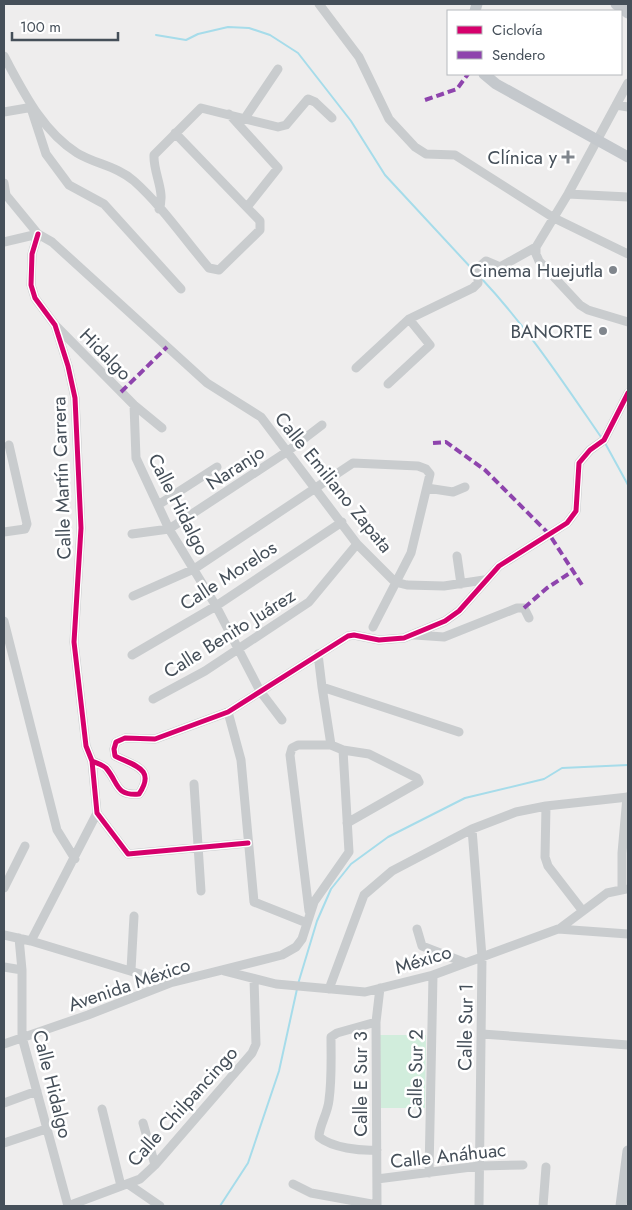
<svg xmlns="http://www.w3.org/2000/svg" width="632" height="1210" font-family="Jost,sans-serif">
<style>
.green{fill:#d1eddc}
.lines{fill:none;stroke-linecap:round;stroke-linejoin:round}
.stream{stroke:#a6dcea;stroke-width:2}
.minor{stroke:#c9ccce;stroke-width:9}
.major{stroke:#c4c8cc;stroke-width:11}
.quiet{stroke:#8e44ad;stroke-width:4;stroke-dasharray:8 4;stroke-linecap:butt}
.cycleway-casing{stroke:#fff;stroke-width:8}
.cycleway{stroke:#d6006c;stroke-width:5}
.poi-dot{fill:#80868d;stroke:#fff;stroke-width:2}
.labels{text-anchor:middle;stroke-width:5;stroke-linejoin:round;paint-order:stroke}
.poi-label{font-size:19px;fill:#454f59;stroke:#fff;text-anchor:end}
.street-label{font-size:19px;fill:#454f59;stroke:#fff}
</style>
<rect width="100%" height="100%" fill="#eeeded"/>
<path class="green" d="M380 1035H426L425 1108H380Z"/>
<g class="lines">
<path class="stream" d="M156 35 186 40 198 34 228 27 249 28 270 35 298 53 351 121 385 175 474 271
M481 278C527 327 563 382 601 437
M605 443 628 485
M298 984 317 921 331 889 351 864 388 837 465 798 544 779 562 768 628 765
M220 1206 248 1163 279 1071 297 989"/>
<path class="minor" d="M319 4 359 57 389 119 415 147 426 154 455 155 554 218 628 254
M4 56C23 91 42 131 77 153 95 164 117 166 134 181 162 206 185 240 209 268L219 270 260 230V221L175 133
M628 83 568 194 536 247V254L539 261 580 305 588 310 628 322
M616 105 628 107
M4 112 33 107 32 111 46 154 69 185 104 204 181 289
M229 114 278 168 247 207
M245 118 278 69
M4 183 6 195 38 234 52 242 207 383 261 417 357 544 395 582 407 585 444 586 484 580
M568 194 628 197
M159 209C166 192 153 173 154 155L201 108 278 127 286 125 308 99 315 102 332 118
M38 234 32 254 31 285 35 298 55 325 68 366 75 398 81 528 74 642 86 746 92 761 97 813 128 854 248 843
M4 242 38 234
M56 326 134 405 162 428
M356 368 409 319 473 288 478 283V268L486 261 500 267 536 247
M388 384 430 345 409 319
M134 405 136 458 169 529 216 606 260 691 282 720
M427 488 453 492 465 487
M158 505 217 467
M4 532 25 529 27 524 9 445
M132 534 169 529 288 451 322 425
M457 556 461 584
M133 596 194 569 353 463 418 466 426 469 430 474 411 553 373 627
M4 621 57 830 75 859
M415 635 444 637 517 608H524L529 618
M318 654 322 687 459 732
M132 655 216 606 342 522
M322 687 331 745
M153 699 205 671 309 602 357 544
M228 712 241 760 254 902 307 923
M92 761C96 763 103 765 106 768 119 783 115 796 139 794 156 769 135 766 115 756L114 749 116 742 125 738 155 739 228 712 348 636 354 635 379 640 404 638 445 621 459 611 499 566 567 523 576 511 579 463 590 450 604 440 628 393
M194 784 201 891
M546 806 545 857 548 866 582 910
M472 829 482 957 479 1206
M4 888 25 846
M622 890V853L627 797
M309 911 290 755 292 748 298 745H331L343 750 369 754 417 778 419 782 347 823
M417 929 422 946 466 963
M559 929 607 893 626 889
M4 935 31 941 170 983
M19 938 22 970V1037L68 1206
M31 941 97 813
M4 967 22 970
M131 970 134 916
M224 971 276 984 365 992 433 975 558 929 628 934
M329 989 364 895 392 871 472 829 516 812 546 806 628 797
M376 1022 337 1033 331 1037C331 1058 332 1079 329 1100 328 1113 319 1126 319 1137 333 1148 360 1151 377 1150
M482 1034 628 1045
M4 1044 88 1015 170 983 282 955 296 947 302 939 314 902 349 852 343 750
M4 1103 37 1091
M102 1109 121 1186
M143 1123 155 1165
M4 1143 46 1129
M429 1173 433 975
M377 1179 479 1166 523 1165
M128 1184 160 1206
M293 1184 311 1193 377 1205
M68 1206 140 1179 155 1165 252 1053 256 1044 254 979
M377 1206 376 1022 380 988
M543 1206 546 1167"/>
<path class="major" d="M616 4 628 13
M475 11 477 4
M484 74 496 84 628 157
M621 1206 628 1151"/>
<path class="quiet" d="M425 100 457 89 468 74
M121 392 167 347
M433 443 446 442 485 470 549 534 584 588
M524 608 547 588 573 571"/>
<g class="cycleway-casing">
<path id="cycleway" d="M38 234 32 254 31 285 35 298 55 325 68 366 75 398 81 528 74 642 86 746 92 761 97 813 128 854 248 843
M92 761C96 763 103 765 106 768 119 783 115 796 139 794 156 769 135 766 115 756L114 749 116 742 125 738 155 739 228 712 348 636 354 635 379 640 404 638 445 621 459 611 499 566 567 523 576 511 579 463 590 450 604 440 628 393"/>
</g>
<use href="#cycleway" class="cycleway"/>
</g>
<g class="poi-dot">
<path d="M565.5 149.5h5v5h5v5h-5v5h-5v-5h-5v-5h5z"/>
<circle cx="613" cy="270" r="5"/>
<circle cx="603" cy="331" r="5"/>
</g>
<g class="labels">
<g class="poi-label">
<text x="557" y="164">Clínica y</text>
<text x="603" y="277">Cinema Huejutla</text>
<text x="593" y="338">BANORTE</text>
</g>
<g class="street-label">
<text transform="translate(106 354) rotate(45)" y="7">Hidalgo</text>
<text transform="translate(235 467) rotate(-33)" y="7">Naranjo</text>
<text transform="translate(61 478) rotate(-92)" y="7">Calle Martín Carrera</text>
<text transform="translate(334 482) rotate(51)" y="7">Calle Emiliano Zapata</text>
<text transform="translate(179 504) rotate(63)" y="7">Calle Hidalgo</text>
<text transform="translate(228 575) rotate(-33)" y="7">Calle Morelos</text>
<text transform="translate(229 633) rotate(-32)" y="7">Calle Benito Juárez</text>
<text transform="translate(423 959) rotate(-17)" y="7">México</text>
<text transform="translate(129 984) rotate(-19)" y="7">Avenida México</text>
<text transform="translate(465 1027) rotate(-89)" y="7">Calle Sur 1</text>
<text transform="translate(415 1074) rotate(-89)" y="7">Calle Sur 2</text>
<text transform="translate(53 1084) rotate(76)" y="7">Calle Hidalgo</text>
<text transform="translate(360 1084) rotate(-90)" y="7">Calle E Sur 3</text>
<text transform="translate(182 1106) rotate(-48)" y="7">Calle Chilpancingo</text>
<text transform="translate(448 1155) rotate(-6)" y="7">Calle Anáhuac</text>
</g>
</g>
<rect width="632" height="1210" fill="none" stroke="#454f59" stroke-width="10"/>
<rect x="447" y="10" width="175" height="65" fill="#ffffff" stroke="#b5b9bd"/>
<rect x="457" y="26" width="25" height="8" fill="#d6006c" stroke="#b5b9bd"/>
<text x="492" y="35" font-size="15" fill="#454f59">Ciclovía</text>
<rect x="457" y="51" width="25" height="8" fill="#8e44ad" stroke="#b5b9bd"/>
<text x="492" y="60" font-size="15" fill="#454f59">Sendero</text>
<path d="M12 32v8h106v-8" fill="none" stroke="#454f59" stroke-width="2.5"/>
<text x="20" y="32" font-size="15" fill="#454f59" stroke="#ffffff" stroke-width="4" paint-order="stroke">100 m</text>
</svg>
